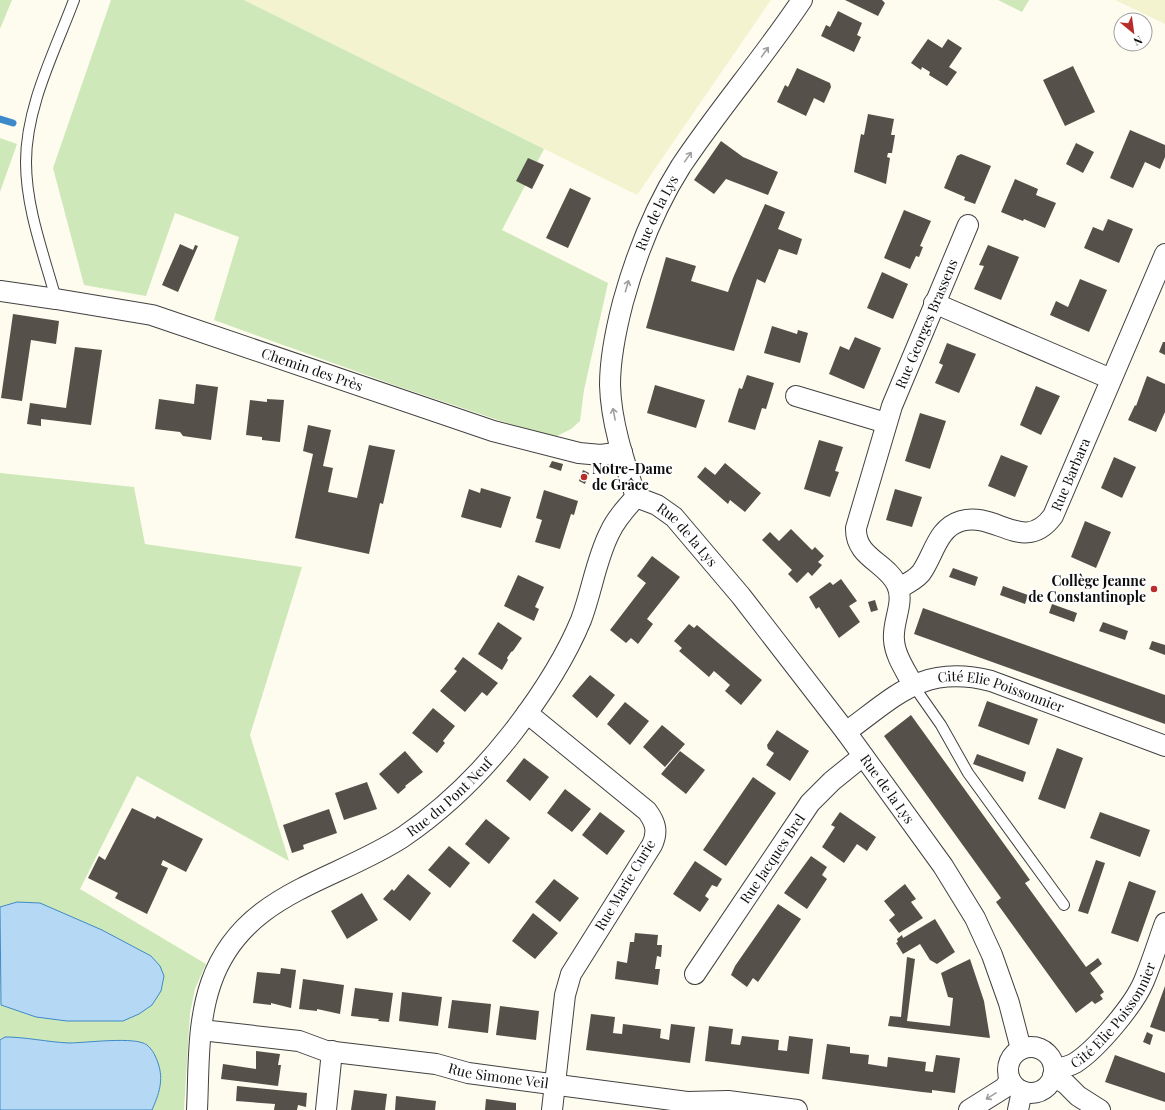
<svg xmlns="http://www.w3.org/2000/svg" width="1165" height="1110" font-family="'Playfair Display',serif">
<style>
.farmland{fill:#f4f3d0}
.green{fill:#cfe8b9}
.water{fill:#b5d9f4;stroke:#3e89c9}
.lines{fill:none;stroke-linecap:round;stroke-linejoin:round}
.stream{stroke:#3e89c9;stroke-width:7}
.building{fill:#56504a}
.lane-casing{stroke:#414141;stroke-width:12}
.street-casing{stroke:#414141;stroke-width:22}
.lane{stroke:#fff;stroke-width:10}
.street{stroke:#fff;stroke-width:20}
.oneway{stroke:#9f9f9f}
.poi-dot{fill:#b92c2a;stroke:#fff;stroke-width:1.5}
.labels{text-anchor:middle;stroke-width:4;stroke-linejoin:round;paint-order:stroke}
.street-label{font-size:14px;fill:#0e0e0e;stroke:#fff}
.poi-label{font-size:14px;font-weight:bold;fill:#0e0e0e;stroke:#fff;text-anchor:start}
</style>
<rect width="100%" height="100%" fill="#fefcef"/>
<path class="farmland" d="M244 0H771L637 195Z
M1115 0H1165V24Z"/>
<path class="green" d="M0 0H12L0 29Z
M111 0H244L544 149 502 230 608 283 584 390 580 421 571 429 557 436 540 434 394 385 214 320 239 237 175 213 146 296 84 285 53 168Z
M998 0H1029L1022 12Z
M0 138 17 144 0 192Z
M0 473 134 487 145 544 302 567 250 735 289 861 137 776 80 889 206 964 195 989 190 1013 184 1110H0Z"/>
<path class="water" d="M17 902 40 903 102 930 151 956 160 966 164 976 161 991 152 1005 139 1014 123 1021H67L36 1017 1 1005 0 907Z
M5 1037C26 1037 47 1042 69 1043 85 1043 136 1036 147 1045 153 1050 156 1057 158 1063 164 1080 159 1094 152 1110H0V1040Z"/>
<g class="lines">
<path class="stream" d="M0 119 13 123"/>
</g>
<path class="building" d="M845 0H882L885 3 878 16Z
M838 11 862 23 857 35 861 37 854 52 821 36 826 25 830 27Z
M928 39 942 48 948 39 962 48 949 67 957 72 947 86 929 75 930 72 922 67 921 70 911 63Z
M1073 66 1095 112 1065 126 1043 80Z
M797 68 830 83 831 87 824 103 814 98 806 116 777 102 785 85 788 87Z
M868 114 894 119 891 135H895L892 153H888L887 157 890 158 886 184 854 172 861 134 864 135Z
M1130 130 1165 145V157L1160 169 1145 162 1133 188 1110 178Z
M721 141 743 157 778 172 768 195 726 179 714 194 694 180Z
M1076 143 1094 152 1083 173 1066 164Z
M961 154 991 166 975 204 964 200 965 197 944 188 957 156Z
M528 158 544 165 532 189 516 181Z
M1015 179 1038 189 1036 195 1056 203 1045 228 1024 219 1023 221 1001 212Z
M570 188 591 198 568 248 546 238Z
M765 204 785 212 778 229 802 239 797 255 779 249 765 283 757 279 734 351 646 328 666 257 696 266 691 281 728 292 733 278Z
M904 210 931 221 920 246 923 247 919 257 916 256 910 269 884 258Z
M1108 219 1133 229 1119 263 1084 248 1093 227 1103 231Z
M180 244 193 250 195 245 198 246 178 292 162 285Z
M988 245 1019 257 1001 300 974 289 984 266 979 265Z
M882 272 908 284 893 319 867 308Z
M1080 279 1107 290 1089 332 1050 315 1056 301 1068 307Z
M13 314 59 321 56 344 31 340 22 401 1 398Z
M772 326 797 334 798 330 808 333 800 363 764 353Z
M855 337 881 348 864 389 829 374 840 346 849 350Z
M1163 342H1165V355L1159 352Z
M947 343 976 354 959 393 935 383 943 365 939 363Z
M75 347 102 350 91 425 41 419V426L27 424 30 403 66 408Z
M747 375 774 383 766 409 762 408 755 430 728 422 739 388 742 389Z
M1147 376 1165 384V412L1156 432 1128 420 1135 405 1136 406Z
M196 384 218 387 211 440 183 436 180 432 155 429 159 399 194 404Z
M655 385 705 400 696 428 647 413Z
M1036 386 1060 396 1041 435 1020 425Z
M267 399 284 400 280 442 262 440V437L246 435 250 400 267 402Z
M920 413 946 421 930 469 905 461Z
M308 425 331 430 323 466 333 468 328 492 357 498 369 445 395 450 383 504 380 503 369 554 295 538 313 454 303 451Z
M819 440 843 447 835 471 839 472 830 497 804 489Z
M1001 455 1028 466 1015 497 988 486Z
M1114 457 1136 467 1122 498 1101 488Z
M552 461 563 464 561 471 549 467Z
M725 463 761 493 745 512 730 500 728 504 697 477 705 467 715 475Z
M583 470 589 473 585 484 579 481Z
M481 488 511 497 501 528 461 517 469 489 480 493Z
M895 489 922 497 912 527 886 520Z
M544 490 578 501 574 515 571 514 560 549 535 542 542 520 536 518Z
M1085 521 1111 532 1096 568 1071 557Z
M791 529 812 550 815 547 824 556 818 562 822 565 812 576 808 572 797 583 788 574 792 570 762 540 770 532 779 541Z
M652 556 680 577 647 619 653 624 638 644 631 638 626 643 610 630 646 583 637 576Z
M953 568 978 577 975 586 949 577Z
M518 575 544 587 535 607 539 609 534 621 504 606Z
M841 579 857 601 849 606 860 622 839 638 819 607 816 609 809 597 830 582 833 585Z
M1003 586 1028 595 1025 604 1000 595Z
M875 600 878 610 871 612 868 602Z
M1052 604 1077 613 1074 622 1049 613Z
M923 608 1165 695V724L914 634Z
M498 622 522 638 513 651 511 652 507 658 508 660 502 670 478 654Z
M1103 622 1128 631 1125 640 1099 631Z
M689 624 694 628 697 625 762 680 741 705 725 691 730 685 714 671 709 677 679 651 682 648 674 641Z
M1152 641 1165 645V655L1149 649Z
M463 657 498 683 487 696 482 692 465 712 440 691 457 671 454 669Z
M590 675 615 695 597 718 572 696Z
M987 701 1038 719 1029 745 978 726Z
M625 702 649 721 630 745 607 724Z
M433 708 455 726 443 741 445 743 437 753 412 733Z
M911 715 1030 880 1025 883 1086 967 1098 958 1102 964 1090 973 1104 992 1100 995 1103 999 1095 1004 1092 1001 1076 1013 996 902 1001 898 884 736Z
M662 725 685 744 665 767 643 747Z
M777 730 809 751 790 781 766 765 774 753 768 749 767 745Z
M1057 748 1083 758 1065 809 1038 799Z
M405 751 423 772 405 786 406 787 398 794 379 774Z
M680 751 705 770 686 794 661 774Z
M977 754 1026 772 1023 782 973 764Z
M524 758 549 777 530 801 506 781Z
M753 777 776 793 726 866 703 850Z
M367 782 377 809 344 820 335 793Z
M565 789 591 809 572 832 547 813Z
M132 808 155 819 157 816 203 839 186 872 163 860 161 865 168 868 147 914 115 898 118 893 88 878 99 856 105 860Z
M329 809 337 833 303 845 304 849 292 853 283 825Z
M600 812 625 831 607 855 582 835Z
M840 812 876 837 867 851 857 844 844 863 822 847 835 827 831 825Z
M1100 812 1150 830 1140 857 1090 838Z
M486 819 510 838 489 864 465 844Z
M449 846 470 863 450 888 428 870Z
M811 856 827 867 822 875 827 879 807 909 784 893Z
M1096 860 1105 863 1088 914 1078 911Z
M695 861 722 879 717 887 712 885 705 896 709 899 700 912 673 894Z
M408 874 431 893 410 921 383 899 392 889 394 891Z
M554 879 579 898 560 922 535 902Z
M1129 881 1156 891 1138 942 1111 933Z
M905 884 916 899 911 902 923 918 899 933 889 920 895 915 884 901Z
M362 893 378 920 347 939 331 911Z
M778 904 801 919 758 982 753 978 747 987 731 975 735 966Z
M533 913 558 933 535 959 512 941Z
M935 919 955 952 937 964 930 960 920 944 903 954 896 943 898 942 897 939 902 935 903 938Z
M635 933 658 935 657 945H662L661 957 657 956 655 969H660L658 985 615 979 617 961 627 963 630 942H634Z
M907 957 915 959 907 1021 950 1026 953 998 948 997 941 973 970 959 984 1001 990 1038 888 1026 890 1016 901 1017Z
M281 968 296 970 291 1008 271 1003V1005L253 1003 257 972 280 974Z
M303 979 344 985 340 1014 317 1009V1011L299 1009Z
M1165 986V1032L1150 1027Z
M355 988 393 993 389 1022 378 1021 379 1019 351 1016Z
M402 992 442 997 438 1026 399 1021Z
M452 1000 491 1004 488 1033 448 1028Z
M500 1006 539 1011 536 1040 496 1035Z
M591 1014 615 1017 613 1033 622 1034 623 1024 661 1029 660 1038 669 1040 671 1024 695 1027 690 1063 586 1050Z
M709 1026 733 1029 731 1044 740 1045 742 1036 779 1040 778 1050 787 1051 789 1036 813 1039 809 1074 705 1061Z
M1147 1032 1153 1035 1150 1045 1143 1042Z
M827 1044 850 1047V1053L869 1055 868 1064 887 1067 888 1057 926 1062 925 1071 933 1072 936 1055 960 1058 955 1093 932 1090V1093L922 1092 822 1079Z
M256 1051 280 1054 278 1065H281L278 1086 221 1079 223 1064 256 1069Z
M1115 1055 1165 1073V1102L1105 1082Z
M237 1086 307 1093 306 1107 298 1105 297 1110H274L275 1104 236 1101Z
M354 1090 387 1094 385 1110H351Z
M396 1096 436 1101 435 1110H395Z
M486 1099 516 1103V1110H485Z"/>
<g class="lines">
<g class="lane-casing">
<path id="lane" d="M56 299C44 255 26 209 26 162 26 106 55 51 74 0
M913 685 941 725 968 773 1064 905"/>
</g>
<g class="street-casing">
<g id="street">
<path id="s1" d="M0 291 56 299 152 315 493 431 579 453 601 455 622 452"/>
<path d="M934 303 1111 379"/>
<path d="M796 396 886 423"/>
<path id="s2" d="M636 497 657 505 674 517 741 596 846 732 943 866 975 918 992 955 1009 1003 1021 1049"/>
<path id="s3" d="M636 497C624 461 611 423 610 385 610 357 616 329 623 302 636 255 655 207 681 166 719 109 764 57 802 0"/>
<path id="s4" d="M899 588C907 584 915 580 921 573 934 555 937 528 961 521 996 511 1024 555 1053 516L1165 254"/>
<path id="s5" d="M913 685C906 671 895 656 894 640 892 621 905 603 897 585 887 562 855 558 856 528L892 406 968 225"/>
<path d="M527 713 647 811C656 823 658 832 652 845L571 974 565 995 552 1110"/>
<path id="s6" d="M846 732C897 695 923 664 991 681L1165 746"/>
<path id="s7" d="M695 974 810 803 832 781 863 756"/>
<path id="s8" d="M201 1030 299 1041 326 1051 436 1064 468 1073 687 1102 728 1101 797 1110"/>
<circle cx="1031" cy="1070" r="23"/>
<path id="s9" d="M1054 1069C1061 1068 1068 1067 1075 1063 1097 1049 1134 1005 1144 981 1152 962 1158 942 1165 923"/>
<path d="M1053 1076 1066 1084 1078 1096 1100 1110"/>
<path id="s10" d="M197 1110C199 1068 197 1023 211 983 242 893 332 883 403 837 444 809 482 772 513 732 540 697 564 661 581 620 592 591 596 559 610 532 616 519 626 508 636 497"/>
<path d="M326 1110 332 1051"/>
<path d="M969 1110 1004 1088 1010 1080"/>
<path d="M1018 1110 1022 1091"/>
</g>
</g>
<use href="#lane" class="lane"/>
<use href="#street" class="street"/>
</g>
<defs><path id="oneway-shaft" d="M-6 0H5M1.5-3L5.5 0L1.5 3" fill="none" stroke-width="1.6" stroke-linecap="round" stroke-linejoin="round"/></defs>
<g class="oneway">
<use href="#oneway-shaft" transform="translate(765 52) rotate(-54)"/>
<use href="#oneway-shaft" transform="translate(688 157) rotate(-55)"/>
<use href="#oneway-shaft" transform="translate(627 286) rotate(-74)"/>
<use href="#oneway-shaft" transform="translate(614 414) rotate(-101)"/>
<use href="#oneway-shaft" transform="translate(991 1096) rotate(148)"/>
</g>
<g class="poi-dot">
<circle cx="584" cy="477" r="4"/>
<circle cx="1154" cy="589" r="4"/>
</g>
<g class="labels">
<g class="street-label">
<text dy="5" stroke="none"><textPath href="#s3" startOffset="295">Rue de la Lys</textPath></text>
<text dy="5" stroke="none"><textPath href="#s5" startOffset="394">Rue Georges Brassens</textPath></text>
<text dy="5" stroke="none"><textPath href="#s1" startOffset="323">Chemin des Près</textPath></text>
<text dy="5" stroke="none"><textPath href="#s4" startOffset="239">Rue Barbara</textPath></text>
<text dy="5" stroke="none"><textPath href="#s2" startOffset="65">Rue de la Lys</textPath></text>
<text dy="5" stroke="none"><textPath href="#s6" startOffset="173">Cité Elie Poissonnier</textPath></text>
<text dy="5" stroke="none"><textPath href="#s2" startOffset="389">Rue de la Lys</textPath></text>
<text dy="5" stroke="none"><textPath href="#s10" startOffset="438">Rue du Pont Neuf</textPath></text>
<text dy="5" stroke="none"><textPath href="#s7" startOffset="139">Rue Jacques Brel</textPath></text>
<text transform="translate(625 885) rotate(-59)" y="5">Rue Marie Curie</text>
<text dy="5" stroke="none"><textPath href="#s9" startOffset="84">Cité Elie Poissonnier</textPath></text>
<text dy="5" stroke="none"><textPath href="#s8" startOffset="302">Rue Simone Veil</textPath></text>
</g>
<g class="poi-label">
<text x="592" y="474">Notre-Dame<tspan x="592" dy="16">de Grâce</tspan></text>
<text x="1146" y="586" text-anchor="end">Collège Jeanne<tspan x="1146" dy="16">de Constantinople</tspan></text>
</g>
</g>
<g transform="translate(1133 32) rotate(151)"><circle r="19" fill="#ffffff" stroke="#9f9f9f"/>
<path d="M0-3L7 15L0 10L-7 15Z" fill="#b92c2a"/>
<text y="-6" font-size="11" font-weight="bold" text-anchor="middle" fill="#0e0e0e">N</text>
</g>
</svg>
